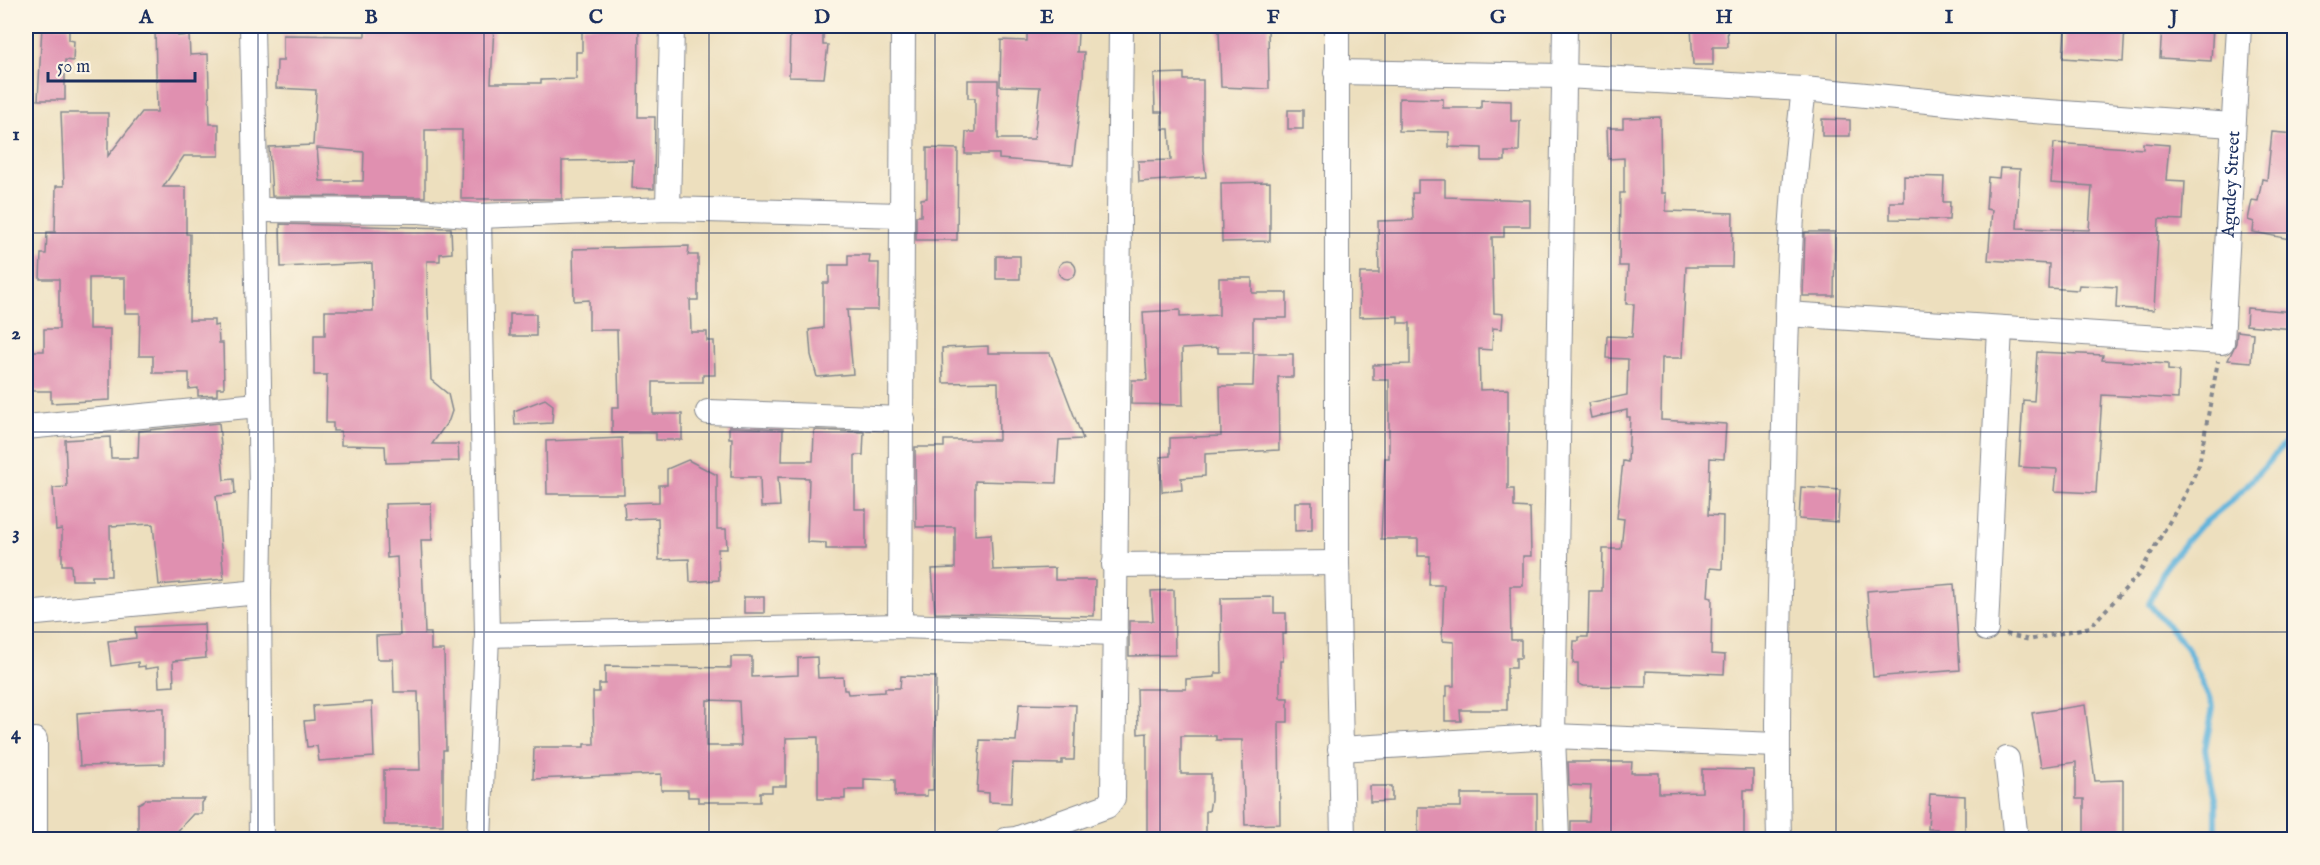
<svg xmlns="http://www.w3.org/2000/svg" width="2320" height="865" font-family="'IM FELL English',serif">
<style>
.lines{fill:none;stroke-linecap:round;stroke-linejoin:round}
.stream{stroke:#5fb3db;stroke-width:6}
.building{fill:#e090b0;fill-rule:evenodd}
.minor-casing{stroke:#84878e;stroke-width:26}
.path{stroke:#84878e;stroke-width:4;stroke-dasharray:4.5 4.5;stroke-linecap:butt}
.minor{stroke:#fff;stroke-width:24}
.grid{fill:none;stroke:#1b2f5e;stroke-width:1.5;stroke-opacity:0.55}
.labels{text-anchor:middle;stroke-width:6;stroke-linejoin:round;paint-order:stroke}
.street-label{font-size:18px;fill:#1b2f5e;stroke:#fcf5e5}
.neatline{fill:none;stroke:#1b2f5e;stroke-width:2}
.grid-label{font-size:20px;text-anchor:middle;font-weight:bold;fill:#1b2f5e}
</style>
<rect width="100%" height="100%" fill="#fcf5e5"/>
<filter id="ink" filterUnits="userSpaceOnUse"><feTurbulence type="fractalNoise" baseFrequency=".0167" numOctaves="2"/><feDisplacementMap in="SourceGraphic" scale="12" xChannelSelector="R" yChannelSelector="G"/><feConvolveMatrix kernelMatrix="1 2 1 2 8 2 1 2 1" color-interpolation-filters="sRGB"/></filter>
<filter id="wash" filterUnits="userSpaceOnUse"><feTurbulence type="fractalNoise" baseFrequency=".008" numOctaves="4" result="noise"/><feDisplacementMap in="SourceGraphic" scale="24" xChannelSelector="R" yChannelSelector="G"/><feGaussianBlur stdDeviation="1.35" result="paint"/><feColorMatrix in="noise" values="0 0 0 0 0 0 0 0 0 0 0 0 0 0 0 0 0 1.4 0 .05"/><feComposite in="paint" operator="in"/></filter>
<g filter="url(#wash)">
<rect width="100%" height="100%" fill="#eddfbe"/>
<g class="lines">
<path class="stream" d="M2216 840V805L2205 749 2213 707 2186 646 2149 604 2166 565 2197 529 2238 495 2294 434"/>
</g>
<g id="blocks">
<path class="building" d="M42 26H69V40L74 41 73 61 65 60V100H38Z
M365 26H494L491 83H541V80L576 79V52H582V26H639L638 117H655L654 189 632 188 633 160 562 161V199H461L462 130H425V197L272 196 269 147 313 145 316 90 276 88 277 61H283V35L365 36ZM317 148 364 152 363 181H320Z
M790 26H823V45H828L824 78 789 77Z
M1226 26H1268L1269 89 1221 87 1219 31 1227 30Z
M1691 26H1727L1728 47H1713V65H1693Z
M2065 26H2125L2123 62 2063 58Z
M2162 26H2213L2211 61 2160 58Z
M155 30H178V36L189 35 190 55 208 54 210 124H219V156H184L163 187H186V234H190L189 320H214V326L218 325 219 343H223L224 388H217V395L198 396V388L189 389V373H153V356H139L140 313H125V278H89V329H110V400L51 403V391H28V375L29 351H44V329H59V279H40L41 254H46L47 232H55L56 186H64L61 113H108V156L142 112H157Z
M1027 31 1078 33 1077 52H1084L1083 78 1073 165 999 159V154H965L966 132H975V98H968V80H998V139H1034L1040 87 1000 86 1001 40 1027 41Z
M1184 73V80H1203V150L1206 177 1139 182 1138 161 1171 160 1169 129H1162V112H1155L1154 74Z
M1399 98 1443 99V108H1481V100L1511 101V121H1520L1519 152H1505V161H1482V148L1449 147V132L1399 131Z
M1288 110H1303V129H1288Z
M1660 117 1661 193H1666V211L1733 213 1732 267H1686L1682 358H1662L1661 420 1726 424 1724 459 1710 458 1708 515 1723 516 1722 569 1710 568 1708 597 1712 598 1711 654 1725 655 1724 674 1646 671V687L1584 686 1578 684V663H1573L1574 641H1579V637H1588L1589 591H1602L1603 549H1621L1624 519 1617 518 1623 461 1628 462 1630 417H1627V410L1591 418 1588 403 1627 395 1628 359 1606 358 1607 336 1632 337 1634 304H1626L1628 266H1619L1620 193H1624V158L1608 159 1607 128H1623V118Z
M1822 119 1850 120V136H1822Z
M2272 132 2295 134V240L2253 232 2254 222 2248 220 2252 200 2258 201 2262 179 2267 180Z
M2054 143 2143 149V143L2169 145 2166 180 2185 181 2183 220 2159 219 2154 310 2116 308 2117 287 2079 285 2078 290 2048 288 2049 264 1988 260 1992 210 1986 209 1988 177 1999 178 2000 168 2020 169 2017 228 2089 230 2092 186 2051 183Z
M927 148 958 149 957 240H916V216H921V199L927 198Z
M1904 176 1944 177 1943 202H1950L1949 220 1890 219V202H1904Z
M1418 180H1445V197L1530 200V226H1504V237H1492L1494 313 1503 314 1502 329 1493 328 1492 350 1479 349 1480 390 1508 389V489H1514V507L1530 508 1531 556H1523V586H1510L1511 640H1521V658H1516V668H1507V710H1460L1461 721H1445V696H1447V686H1454V642L1442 641 1444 585H1429L1430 556H1418V539H1381L1385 458H1389V380H1373V365L1410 364V323H1398V316L1359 317 1360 273H1379L1378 221 1413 220 1412 193H1418Z
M1270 182V241L1222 242 1221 183Z
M280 224 451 228 452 253 440 254V261H427L428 311 431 380 448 394 452 411 449 420 432 444H458L459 461 386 463 385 446 341 445V431H333V423H326L327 375H314V335H325V311H373L372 263 281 267Z
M1805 232H1835L1834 296H1803Z
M689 246 688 255H698V300H690L691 332H707V341H714L715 375H703V382H653V414H682V440H656V433H612V407H619L617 330H589V300L574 301 573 249Z
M848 255H870L869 263H879L878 310H847L853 374 817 377 811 355 809 330 823 328V283H829V265H848Z
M996 256H1020V279H996Z
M1058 270a9 9 0 1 1 18 0a9 9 0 1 1-18 0Z
M1219 278H1252V293H1287V318H1253V353H1218V347L1182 349 1183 405 1131 404 1132 380H1147L1143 312 1180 310V317L1219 315Z
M2247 308 2295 312V329L2246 325Z
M510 314H536V336H510Z
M2237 331 2253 333 2251 362 2228 360 2236 343Z
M988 346V353H1050L1083 439 1059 440 1056 483 975 481V535L991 534 993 570 1055 568V580H1095L1094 616 935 613 932 569 955 568V527H916L915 447H944V440H999L998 382 943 383 942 348Z
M2037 352 2103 355 2102 360 2168 364V370L2179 371 2178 399 2102 395 2096 493 2055 491 2057 469 2019 467 2023 400 2034 401Z
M1254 354H1293V377H1278L1279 450 1205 454V476L1181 478 1182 490 1162 492 1160 457 1170 456V438L1221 436 1220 386H1253Z
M545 399 553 405 552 423 515 425 514 411Z
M219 423 224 480 234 479 235 494 216 496 224 579 159 585 153 524 110 526 111 576H92V580H72L71 565H62V529L56 530 53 488 67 487 65 440 110 437 111 458H138L139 431Z
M729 427 783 429 782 461H813L814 430 864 432 863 455H855V509H866V549H826V543L807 542 809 478 778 477 780 506 761 507 760 477H731L732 438H729Z
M622 438 624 494H547L546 441Z
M688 460 717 475V529H726L727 549H718L719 580 690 582 689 559 659 560 658 518 625 519 624 503 659 502V485H667V469Z
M1801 487 1840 490 1838 522 1799 519Z
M1295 502H1312V530L1295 531Z
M431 503 432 540H421L425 633H431V650H444L446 750H443V825H384V770H420L418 692H394L393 659H377L376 636 400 635 397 557 387 558 385 504Z
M1954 584 1960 670 1873 677 1867 591Z
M1174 590 1175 655 1129 656V621H1153L1151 591Z
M744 597H764V613H744Z
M1274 597V613H1286V634H1282L1283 661H1280V698H1288V722H1279L1280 824 1245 825 1242 740H1216V736H1181V774H1211V799L1209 811H1206V836L1147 835V733L1138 734 1137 689H1186V679L1215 677V673H1222L1221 598Z
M204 624 206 658 173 661 174 686 159 687 158 667 145 669V666L138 667V662L111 666 108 641 136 638 135 627Z
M731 657H752V677L798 675V658L817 657 818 678 843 677 844 690H847L848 694 885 692V688H900L901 676 936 677 933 790H927V796H895V780L864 779V790H845V799H818V737L786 738V786H772V792H760V802H698V797H688V790H661V774L533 779 534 747H584V744H594L593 692H599V684H605V666L731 668ZM707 700 739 701 741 746H706Z
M372 702 374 757 319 761 317 746 307 747 304 721 314 720 313 706Z
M1019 704 1076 705 1074 760H1062V764L1013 763 1011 803 989 802V793L977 792 980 740 1016 741Z
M2085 705 2095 781 2123 780V840H2084V799H2076V762L2041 767 2032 713Z
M154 708H164V764L80 766 77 713Z
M1568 762H1632L1631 773H1659V793L1702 792V769L1753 770V790H1744V839L1571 840V821H1589L1591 786 1569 785Z
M1370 786H1392V801L1370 802Z
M1461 794H1537V836L1418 840V807H1461Z
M1930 794 1965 796V840H1936L1937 829H1928Z
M147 799H205L202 803V814H193L174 835H160V840H138V804Z"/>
</g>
</g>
<g filter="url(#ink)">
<use href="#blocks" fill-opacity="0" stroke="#84878e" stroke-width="1.5"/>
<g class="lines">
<g class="minor-casing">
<g id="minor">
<path d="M252 26 261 488 259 592 261 840"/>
<path d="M1337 26V563L1343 840"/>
<path d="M1336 72 1565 76 1804 89 2020 110 2232 125"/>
<path d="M668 209 672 26"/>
<path d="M256 210 419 211 479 216 668 209 902 215"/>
<path d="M479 216 487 635 479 840"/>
<path id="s1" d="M1787 314 2222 342 2239 26"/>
<path d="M708 412 903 419"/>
<path d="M26 427 258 405"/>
<path d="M1114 565 1337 563"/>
<path d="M26 614 259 592"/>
<path d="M900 626 903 26"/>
<path d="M1986 629 2000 328"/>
<path d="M487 635 900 626 1115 633"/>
<path d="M1340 749 1553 736 1777 745"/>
<path d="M2007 759 2016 840"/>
<path d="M35 840V740"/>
<path d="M1006 840 1016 839 1107 806 1113 798 1121 26"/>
<path d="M1557 840 1553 736 1565 26"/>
<path d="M1779 840C1776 716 1780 592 1783 468 1786 341 1788 215 1804 89"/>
</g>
</g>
<path class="path" d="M2006 634 2029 640 2090 627 2139 574 2185 495 2199 465 2218 361"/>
<use href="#minor" class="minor"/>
</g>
</g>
<path class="grid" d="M258 26V840M484 26V840M709 26V840M935 26V840M1160 26V840M1385 26V840M1611 26V840M1836 26V840M2062 26V840M26 233H2294M26 432H2294M26 632H2294"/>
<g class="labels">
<g class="street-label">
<text dy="6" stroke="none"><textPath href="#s1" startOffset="594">Agudey Street</textPath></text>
</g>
</g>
<rect width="2320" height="865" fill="none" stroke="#fcf5e5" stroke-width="66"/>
<path d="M48 72v9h147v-9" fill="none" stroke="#1b2f5e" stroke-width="3"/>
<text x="57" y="72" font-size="18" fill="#1b2f5e" stroke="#fcf5e5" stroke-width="4.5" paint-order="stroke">50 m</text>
<rect x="33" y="33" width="2254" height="799" class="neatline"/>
<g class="grid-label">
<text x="146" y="23">A</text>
<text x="371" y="23">B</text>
<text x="596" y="23">C</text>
<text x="822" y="23">D</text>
<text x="1047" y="23">E</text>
<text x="1273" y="23">F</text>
<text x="1498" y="23">G</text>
<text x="1724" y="23">H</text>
<text x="1949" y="23">I</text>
<text x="2174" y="23">J</text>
<text x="16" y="140">1</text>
<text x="16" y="339">2</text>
<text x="16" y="539">3</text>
<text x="16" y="739">4</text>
</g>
</svg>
